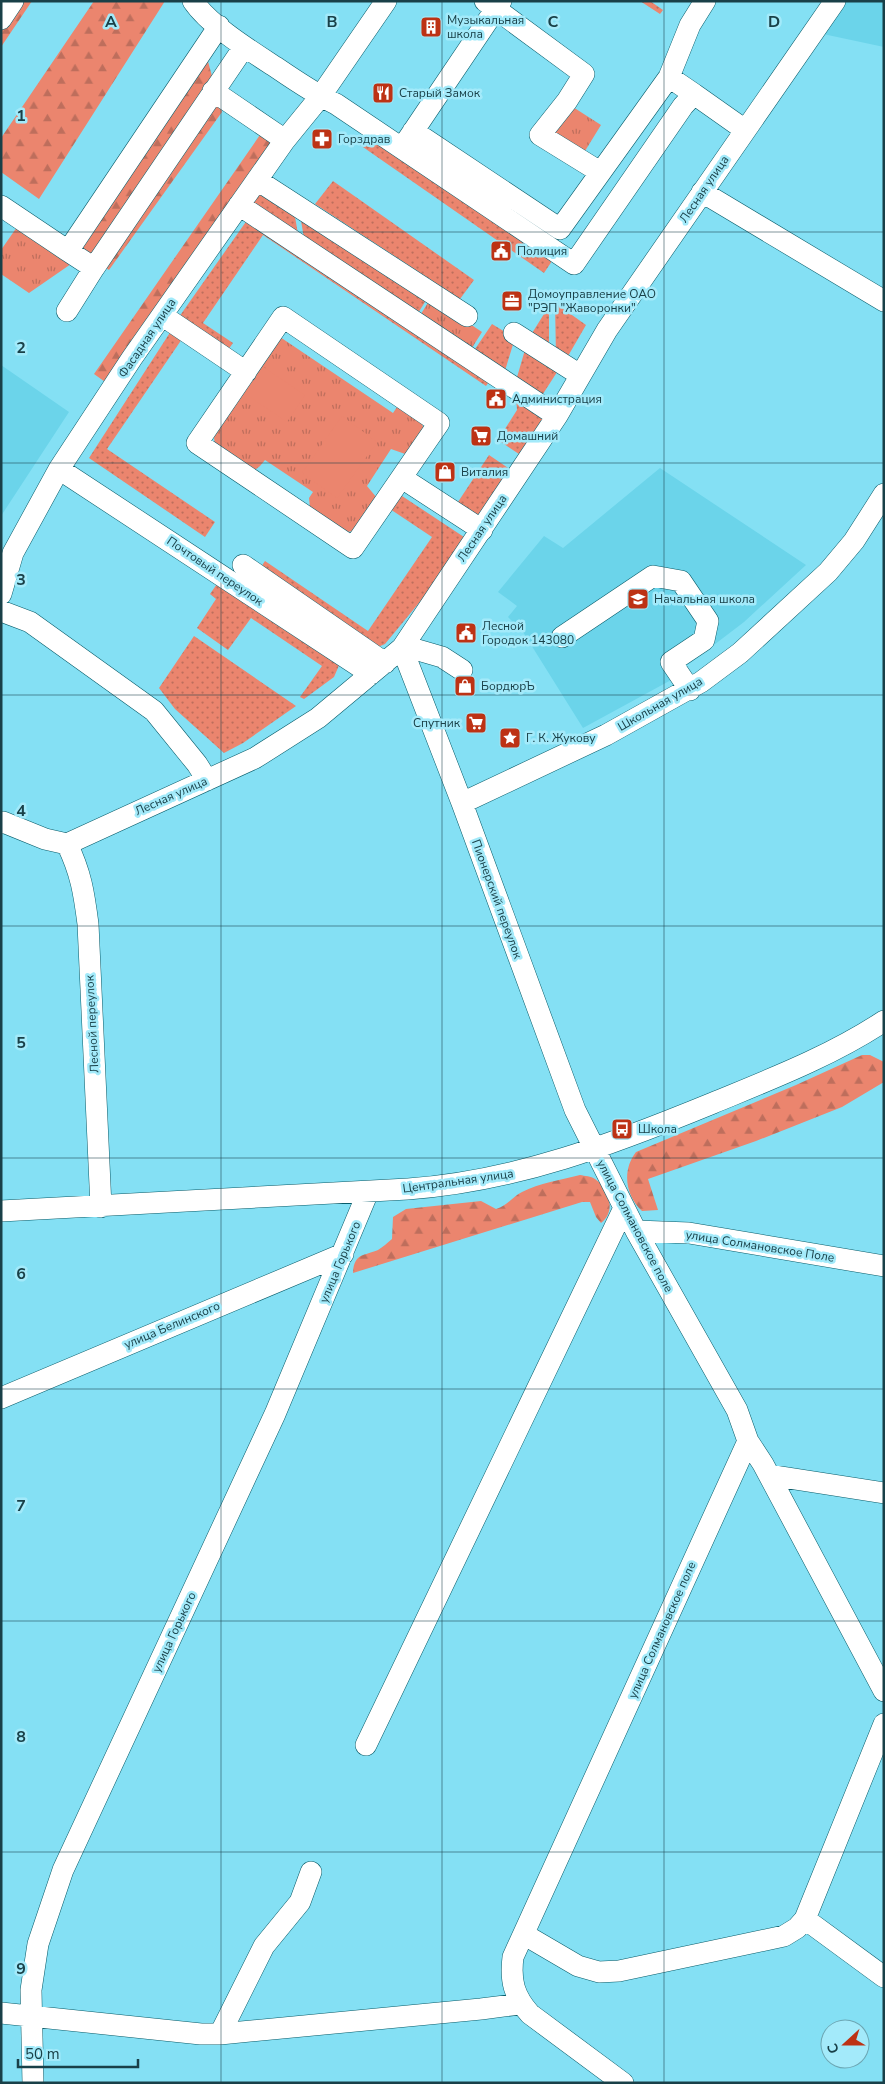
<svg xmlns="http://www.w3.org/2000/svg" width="885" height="2084" font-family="'Nunito Sans',sans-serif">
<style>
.built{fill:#6bd4ea}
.grass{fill:url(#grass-dots)}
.forest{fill:url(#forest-firs)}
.park{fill:url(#park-tufts)}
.garden{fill:#eb856e}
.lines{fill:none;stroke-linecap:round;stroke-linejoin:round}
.minor-casing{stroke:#075b69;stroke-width:22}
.minor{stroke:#fff;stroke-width:21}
.grid{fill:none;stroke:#194048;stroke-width:1;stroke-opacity:0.55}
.labels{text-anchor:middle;stroke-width:5;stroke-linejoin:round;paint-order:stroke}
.poi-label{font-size:12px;fill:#194048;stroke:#a3eafa;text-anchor:start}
.street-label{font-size:12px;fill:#194048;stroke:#a3eafa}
.grid-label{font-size:16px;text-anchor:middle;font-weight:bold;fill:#194048;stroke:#a3eafa;stroke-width:5;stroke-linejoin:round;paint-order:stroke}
</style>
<defs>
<pattern id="grass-dots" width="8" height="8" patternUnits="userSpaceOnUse" patternTransform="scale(1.25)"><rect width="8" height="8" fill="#eb856e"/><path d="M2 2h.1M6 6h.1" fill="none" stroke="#be6e5c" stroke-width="1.8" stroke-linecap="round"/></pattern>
<pattern id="forest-firs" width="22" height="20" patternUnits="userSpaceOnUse" patternTransform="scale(1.25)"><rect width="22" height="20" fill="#eb856e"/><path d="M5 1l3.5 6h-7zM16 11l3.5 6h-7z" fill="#be6e5c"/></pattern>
<pattern id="park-tufts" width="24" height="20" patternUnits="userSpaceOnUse" patternTransform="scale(1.25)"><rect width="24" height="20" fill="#eb856e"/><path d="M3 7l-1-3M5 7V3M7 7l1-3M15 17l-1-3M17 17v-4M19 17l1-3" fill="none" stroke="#be6e5c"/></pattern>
</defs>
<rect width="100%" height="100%" fill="#84e0f4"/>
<path class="built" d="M845 1H884V47L823 34Z
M1 365 69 412 1 516Z
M660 468 806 565 744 622 685 667 673 679 583 728 523 632 508 617 517 606 498 592 544 536 563 548Z"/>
<path class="grass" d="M640 1H650L663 10 660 14Z
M366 135 552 261 544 273 360 145Z
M333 181 474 280 460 299 315 204Z
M258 182 293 205 299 240 244 203Z
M299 209 430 294 415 318 305 244Z
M250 216 491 379 486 386 263 235 203 323 233 343 228 350 179 317Z
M555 303 586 325 564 363 556 357Z
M549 306V352L529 338Z
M492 324 515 338 503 377 471 355Z
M171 331 182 339 107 449 215 522 205 537 89 458Z
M527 343 561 366 539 400 515 384Z
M516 397 546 417 522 456 498 440 517 410Z
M489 455 511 470 479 520 456 505Z
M399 494 464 537 423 598 385 644 378 647 261 567 265 561 368 631 432 537 390 509Z
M219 581 340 663 334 677 304 699 300 697 322 666 251 618 228 650 197 628 216 599 210 594Z
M194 636 296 706 243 743 224 753 175 709 159 688Z"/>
<path class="forest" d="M1 1H32L1 47Z
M94 1H165L39 199 1 172V138Z
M202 40 222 112 109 270 70 243Z
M262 132 275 142 108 384 94 374Z
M862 1055H870L884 1062V1082L842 1107 756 1141 648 1179 658 1210 642 1211C625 1195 622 1170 636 1152L796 1085Z
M580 1175C585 1176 591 1176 595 1179 610 1189 616 1212 601 1223L596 1217 590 1202H582L353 1273C354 1253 364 1256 378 1250 383 1247 387 1243 392 1239L393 1217 406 1209 481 1201 496 1209C507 1206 512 1197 522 1192 539 1183 561 1180 580 1175Z"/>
<path class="park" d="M562 100 601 125 585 151 545 126Z
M17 227 71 264 29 293 1 274V250Z
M431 298 482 332 470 351 419 317Z
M280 337 393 413 397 407 422 424 424 429 408 455 391 449 367 486 377 498 353 531 348 532 310 508 309 498 313 492 265 460 260 466 255 470 215 446 214 437Z"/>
<path class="garden" d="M262 366 305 395 287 422 244 393Z
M342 416 377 442 337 498 302 473Z"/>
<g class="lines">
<g class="minor-casing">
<path id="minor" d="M193 1C210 26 251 51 277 68 296 81 315 94 336 104L574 264 683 106 694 94 745 130
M485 1 584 74 567 101 540 135 600 172
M1 19 13 1
M669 77 690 25 705 1
M213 91 285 140
M413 131 560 229 669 77 694 94
M406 142 501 1
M257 180 467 316
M702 192 884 301
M239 205 557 416
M1 206 68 251
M94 268 68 251 219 26
M67 311 94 268 244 47
M163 316 246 372
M283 317 439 423 353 548 197 443Z
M514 333 580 375
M59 469 371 674
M402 478 482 530
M243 565 385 663
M1 594 13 553 59 469 132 358 285 140 320 97 386 1
M1 611 30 622 154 711 197 764 207 780
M562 637 653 576 681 581 708 621 704 640 671 662 690 690
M404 646 442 657 462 670
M402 648 462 803 575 1110 636 1231 737 1410 748 1441 763 1464 884 1691
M462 803 606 735 701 682 740 653 828 572 854 541 884 494
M1 823 3 822 45 839 67 844 255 758 318 718 402 648 557 416 607 330 835 1
M67 844C81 873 84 893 88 924L101 1207
M1 1211 408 1189C517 1181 613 1144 713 1103 771 1079 831 1056 884 1021
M636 1231 689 1233 884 1266
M1 1398 343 1254
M769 1475 884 1493
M366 1745 624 1208
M805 1919 884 1724
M525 1935 578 1966 599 1972 619 1971 784 1936 797 1928 805 1919 884 1977
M1 2013 201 2034H220L481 2009 520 2004
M220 2034 264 1946 300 1902 311 1872
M33 2083 31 1990 38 1944 63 1870 275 1414 368 1192
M623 2083 530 2014C514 1996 510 1981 513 1957L748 1441"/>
</g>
<use href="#minor" class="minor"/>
</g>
<path class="grid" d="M221 1V2083M442 1V2083M664 1V2083M1 232H884M1 463H884M1 695H884M1 926H884M1 1158H884M1 1389H884M1 1621H884M1 1852H884"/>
<defs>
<g id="building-square" transform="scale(1.125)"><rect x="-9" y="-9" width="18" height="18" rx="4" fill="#bd3214" stroke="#a3eafa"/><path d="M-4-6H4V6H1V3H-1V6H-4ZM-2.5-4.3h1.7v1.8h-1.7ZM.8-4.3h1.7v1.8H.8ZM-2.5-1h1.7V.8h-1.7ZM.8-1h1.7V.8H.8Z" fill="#fff"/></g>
<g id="restaurant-square" transform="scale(1.125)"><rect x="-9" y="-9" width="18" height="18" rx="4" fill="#bd3214" stroke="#a3eafa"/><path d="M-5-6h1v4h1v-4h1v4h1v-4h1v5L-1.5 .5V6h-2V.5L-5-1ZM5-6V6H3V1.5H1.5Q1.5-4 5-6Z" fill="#fff"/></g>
<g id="pharmacy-square" transform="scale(1.125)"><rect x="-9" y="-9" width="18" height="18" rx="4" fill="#bd3214" stroke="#a3eafa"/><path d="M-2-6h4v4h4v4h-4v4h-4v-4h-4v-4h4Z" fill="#fff"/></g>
<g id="civic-square" transform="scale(1.125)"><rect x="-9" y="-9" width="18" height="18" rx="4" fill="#bd3214" stroke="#a3eafa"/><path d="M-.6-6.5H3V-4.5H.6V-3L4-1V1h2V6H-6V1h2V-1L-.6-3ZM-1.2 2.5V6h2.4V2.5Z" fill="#fff"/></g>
<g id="office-square" transform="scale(1.125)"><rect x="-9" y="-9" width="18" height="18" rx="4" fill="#bd3214" stroke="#a3eafa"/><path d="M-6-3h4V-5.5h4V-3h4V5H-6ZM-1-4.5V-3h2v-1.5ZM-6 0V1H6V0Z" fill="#fff"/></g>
<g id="supermarket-square" transform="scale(1.125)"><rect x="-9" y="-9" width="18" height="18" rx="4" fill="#bd3214" stroke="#a3eafa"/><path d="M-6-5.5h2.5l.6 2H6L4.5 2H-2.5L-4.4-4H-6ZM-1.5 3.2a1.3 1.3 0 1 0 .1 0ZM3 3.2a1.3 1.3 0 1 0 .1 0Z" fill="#fff"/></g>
<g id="shop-square" transform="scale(1.125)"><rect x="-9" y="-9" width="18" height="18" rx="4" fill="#bd3214" stroke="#a3eafa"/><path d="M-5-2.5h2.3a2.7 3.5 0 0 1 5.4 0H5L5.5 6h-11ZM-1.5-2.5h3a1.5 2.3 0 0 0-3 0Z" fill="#fff"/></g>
<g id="school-square" transform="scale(1.125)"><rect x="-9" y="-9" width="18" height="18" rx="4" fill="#bd3214" stroke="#a3eafa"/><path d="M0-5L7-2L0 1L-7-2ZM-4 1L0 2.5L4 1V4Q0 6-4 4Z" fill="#fff"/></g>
<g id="sight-square" transform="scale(1.125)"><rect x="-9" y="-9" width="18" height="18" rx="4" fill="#bd3214" stroke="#a3eafa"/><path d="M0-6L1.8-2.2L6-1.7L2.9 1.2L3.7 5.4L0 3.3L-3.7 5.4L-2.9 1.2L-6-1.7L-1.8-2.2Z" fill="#fff"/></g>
<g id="bus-square" transform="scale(1.125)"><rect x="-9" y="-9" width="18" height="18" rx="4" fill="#bd3214" stroke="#a3eafa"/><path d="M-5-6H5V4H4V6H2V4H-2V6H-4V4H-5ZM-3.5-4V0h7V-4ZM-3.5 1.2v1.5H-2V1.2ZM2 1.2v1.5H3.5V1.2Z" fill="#fff"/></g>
</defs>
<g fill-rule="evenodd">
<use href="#building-square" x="431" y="27"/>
<use href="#restaurant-square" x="383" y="93"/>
<use href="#pharmacy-square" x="322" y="139"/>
<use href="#civic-square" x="501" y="251"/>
<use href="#office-square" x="512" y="301"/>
<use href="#civic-square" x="496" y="399"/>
<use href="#supermarket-square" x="481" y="436"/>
<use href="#shop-square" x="445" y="472"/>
<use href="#school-square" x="638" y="599"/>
<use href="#civic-square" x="466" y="633"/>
<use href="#shop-square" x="465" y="686"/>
<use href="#supermarket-square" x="476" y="723"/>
<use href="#sight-square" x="510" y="738"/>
<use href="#bus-square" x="622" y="1129"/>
</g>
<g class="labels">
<g class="poi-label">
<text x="447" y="24">Музыкальная<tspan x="447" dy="14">школа</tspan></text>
<text x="399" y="97">Старый Замок</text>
<text x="338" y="143">Горздрав</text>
<text x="517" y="255">Полиция</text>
<text x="528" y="298">Домоуправление ОАО<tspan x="528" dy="14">"РЭП "Жаворонки"</tspan></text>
<text x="512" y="403">Администрация</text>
<text x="497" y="440">Домашний</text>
<text x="461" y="476">Виталия</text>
<text x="654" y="603">Начальная школа</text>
<text x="482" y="630">Лесной<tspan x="482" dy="14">Городок 143080</tspan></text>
<text x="481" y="690">БордюрЪ</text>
<text x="460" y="727" text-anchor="end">Спутник</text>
<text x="526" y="742">Г. К. Жукову</text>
<text x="638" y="1133">Школа</text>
</g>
<g class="street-label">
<text transform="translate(704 189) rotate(-56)" y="4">Лесная улица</text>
<text transform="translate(147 338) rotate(-56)" y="4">Фасадная улица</text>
<text transform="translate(482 528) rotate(-56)" y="4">Лесная улица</text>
<text transform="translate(215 571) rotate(34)" y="4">Почтовый переулок</text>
<text transform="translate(660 704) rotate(-30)" y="4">Школьная улица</text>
<text transform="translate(171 796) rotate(-24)" y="4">Лесная улица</text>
<text transform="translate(497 899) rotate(70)" y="4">Пионерский переулок</text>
<text transform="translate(92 1024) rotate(-93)" y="4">Лесной переулок</text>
<text transform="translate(458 1181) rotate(-8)" y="4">Центральная улица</text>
<text transform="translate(635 1226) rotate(62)" y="4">улица Солмановское поле</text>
<text transform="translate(760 1246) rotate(9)" y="4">улица Солмановское Поле</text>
<text transform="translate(340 1262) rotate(-67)" y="4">улица Горького</text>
<text transform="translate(172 1325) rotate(-23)" y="4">улица Белинского</text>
<text transform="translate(662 1630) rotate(-66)" y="4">улица Солмановское поле</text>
<text transform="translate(174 1632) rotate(-65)" y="4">улица Горького</text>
</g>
</g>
<g class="grid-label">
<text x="111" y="27">A</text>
<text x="332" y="27">B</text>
<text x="553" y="27">C</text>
<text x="774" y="27">D</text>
<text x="21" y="121">1</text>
<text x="21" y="353">2</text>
<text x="21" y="585">3</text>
<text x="21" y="816">4</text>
<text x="21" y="1048">5</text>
<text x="21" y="1279">6</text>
<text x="21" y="1511">7</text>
<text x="21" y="1742">8</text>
<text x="21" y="1974">9</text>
</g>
<rect width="885" height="2084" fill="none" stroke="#194048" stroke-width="5"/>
<g transform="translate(845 2044) rotate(249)"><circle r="24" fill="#a3eafa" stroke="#6ca6b3"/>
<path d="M0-4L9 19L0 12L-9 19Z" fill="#bd3214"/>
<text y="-8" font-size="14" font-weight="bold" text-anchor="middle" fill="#194048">С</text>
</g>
<path d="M18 2059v8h120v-8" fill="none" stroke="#194048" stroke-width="2.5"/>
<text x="25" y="2059" font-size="15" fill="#194048" stroke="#a3eafa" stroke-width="4" paint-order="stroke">50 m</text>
</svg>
